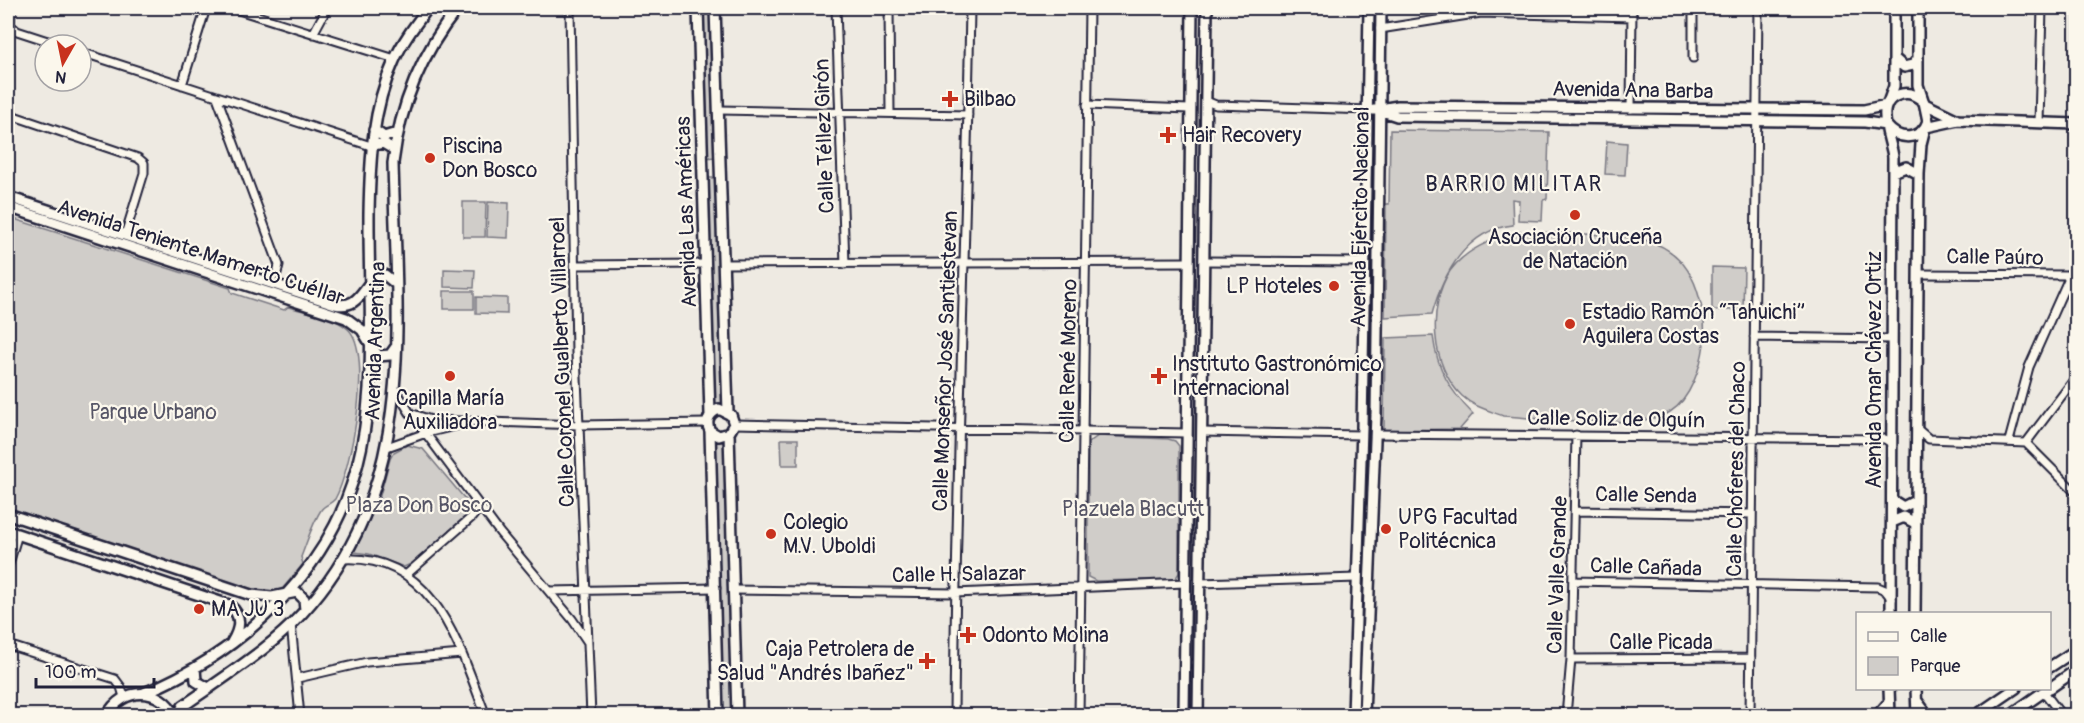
<svg xmlns="http://www.w3.org/2000/svg" width="2084" height="723" font-family="Pangolin,sans-serif">
<style>
.green{fill:#d0cdc9;stroke:#797882;stroke-width:1.5}
.lines{fill:none;stroke-linecap:round;stroke-linejoin:round}
.street-casing{stroke:#22223b;stroke-width:11}
.secondary-casing{stroke:#22223b;stroke-width:14}
.street{stroke:#fbf7ec;stroke-width:7}
.secondary{stroke:#fbf7ec;stroke-width:9}
.poi-dot{fill:#c8321e;stroke:#fbf7ec;stroke-width:2}
.labels{text-anchor:middle;stroke-width:4.5;stroke-linejoin:round;paint-order:stroke}
.street-label{font-size:21px;fill:#22223b;stroke:#fbf7ec}
.poi-label{font-size:21px;fill:#22223b;stroke:#fbf7ec;text-anchor:start}
.park-label{font-size:21px;fill:#565566;stroke:#fbf7ec}
.neighbourhood-label{font-size:22px;letter-spacing:1.5px;fill:#22223b;stroke:#fbf7ec}
</style>
<rect width="100%" height="100%" fill="#eeeae2"/>
<filter id="ink" filterUnits="userSpaceOnUse"><feTurbulence type="fractalNoise" baseFrequency=".0167" numOctaves="2"/><feDisplacementMap in="SourceGraphic" scale="12" xChannelSelector="R" yChannelSelector="G"/><feConvolveMatrix kernelMatrix="1 2 1 2 8 2 1 2 1" color-interpolation-filters="sRGB"/></filter>
<g filter="url(#ink)">
<path class="green" d="M700 8H711L717 157 704 158Z
M1390 130 1549 132 1547 199 1543 200 1542 221 1518 220 1519 200 1512 199 1513 225C1466 230 1443 274 1432 314L1385 317 1386 204H1389Z
M1607 141 1627 143 1625 175 1605 174Z
M705 178H719L726 408H712Z
M463 202H486L485 237H463Z
M488 202 509 203 508 238 487 237Z
M8 217 230 288 232 293 284 310 288 307C306 312 334 316 348 329 374 353 351 470 335 499 331 504 324 505 321 510 312 524 307 542 301 557L303 564 283 588 264 596 8 512Z
M1517 232C1539 232 1562 233 1585 234 1634 236 1679 236 1697 290 1703 308 1706 325 1704 344 1701 366 1691 399 1670 412 1642 430 1539 418 1503 416 1488 410 1474 407 1462 396 1431 367 1427 306 1450 271 1466 249 1492 239 1517 232Z
M1712 267 1744 268 1743 310H1712Z
M444 269 475 270 474 288 444 287Z
M444 291H474V309H444Z
M476 297 507 298V314L476 313Z
M1433 336C1437 369 1450 391 1473 414L1460 429 1384 430 1385 338Z
M1098 436 1168 439 1175 441 1179 446V573L1175 579 1096 581 1088 577V443Z
M726 438 734 715H721L712 439Z
M781 439H798V465H782Z
M407 445 423 449 470 505 468 514 413 563 404 567 369 554 354 552 379 499 390 459 394 452Z"/>
<g class="lines">
<g class="street-casing">
<path id="street" d="M11 8 10 25 17 31 60 45
M232 8 395 59
M570 8 576 353 591 716
M836 8 845 264
M889 8 890 113
M1380 29 1481 13 1632 17
M313 34 327 8
M81 52 371 146
M1693 58V8
M182 85 206 8
M217 97 279 265 277 273 268 282
M1206 101 1216 105 1368 110
M1087 105 1189 109
M1631 109 1632 8
M720 110 968 115
M8 114 138 158 144 163V173L125 235
M2039 123 2042 8
M1204 261 1364 262
M724 264 1187 262
M575 265 704 264
M1919 274 2071 275
M1754 337 1892 339
M395 389 410 413 431 420 579 425 707 423
M412 415 500 533 572 619 587 641
M734 424 1186 433
M1916 428 1929 439 2026 443 2076 493
M1202 432 1361 435
M1375 434 1885 439 1891 443
M2009 441 2029 367 2076 262
M2026 443 2076 377
M387 447 426 433 459 425
M1575 511 1752 514
M344 559C432 555 457 640 483 708V716
M8 567 18 534
M407 574 472 517 480 507
M1573 581 1878 587 1885 590 1892 599
M1200 583 1357 578
M733 590 955 593 1185 583
M549 591 716 588
M291 624 300 716
M8 645 115 679 121 687 124 697
M1571 659 1751 658
M298 678 367 662 462 654
M2044 692 2062 716
M954 716C956 479 966 244 970 8
M1079 716 1089 8
M1566 716 1571 659 1576 435
M1750 716 1758 8"/>
</g>
<g class="secondary-casing">
<path id="secondary" d="M698 8 710 415
M715 8 728 412
M1918 8V85L1923 100
M1895 59 1904 67 1913 65 1918 59
M1889 100 1894 86V8
M1925 104 1956 119
M1374 110 1398 106 1864 110 1887 105
M1382 111 1397 116 1865 122 1886 125
M1887 126C1899 141 1921 141 1928 121L1924 102C1917 96 1911 92 1902 94 1871 100 1891 138 1893 157L1891 614
M1926 127 1958 120 2076 124
M374 130 384 137 397 133
M371 146 383 143 395 150
M1893 172 1906 167 1919 174
M8 197 335 304C359 309 361 289 376 277L385 275 396 284
M8 207 346 318 362 330 378 356 390 355 395 348
M710 431 719 436 729 433 734 424 731 415 719 409C709 413 705 421 710 431L718 716
M729 433 737 716
M1892 500 1903 507 1915 501
M8 514 251 595 272 597 297 592 304 599 305 610
M1892 522 1904 517 1915 523
M8 531 229 605C243 616 240 629 232 642
M1915 614 1919 174 1921 144 1925 128
M2050 667 2076 650
M195 668 196 681 208 688
M1889 688 1890 716
M1916 688 1917 716
M2050 688 2076 670
M144 693C198 671 243 640 282 599 392 484 368 357 369 213 370 161 372 109 394 61 402 42 416 24 428 8
M1917 701 1928 716
M107 716C122 686 161 686 175 716
M178 716 183 706C220 680 259 656 292 624 420 495 397 330 393 163 400 104 421 54 458 8
M1184 716 1192 8
M1198 716 1207 8
M1353 716 1362 428 1369 8
M1364 716 1376 415 1381 8
M1877 716 1889 702
M1975 716 2016 688
M2009 716 2049 688"/>
</g>
<use href="#street" class="street"/>
<use href="#secondary" class="secondary"/>
</g>
</g>
<g class="poi-dot">
<path d="M947 90h6v6h6v6h-6v6h-6v-6h-6v-6h6z"/>
<path d="M1165 126h6v6h6v6h-6v6h-6v-6h-6v-6h6z"/>
<circle cx="430" cy="158" r="6"/>
<circle cx="1575" cy="215" r="6"/>
<circle cx="1334" cy="286" r="6"/>
<circle cx="1570" cy="324" r="6"/>
<circle cx="450" cy="376" r="6"/>
<path d="M1156 367h6v6h6v6h-6v6h-6v-6h-6v-6h6z"/>
<circle cx="1386" cy="529" r="6"/>
<circle cx="771" cy="534" r="6"/>
<circle cx="199" cy="609" r="6"/>
<path d="M965 626h6v6h6v6h-6v6h-6v-6h-6v-6h6z"/>
<path d="M924 652h6v6h6v6h-6v6h-6v-6h-6v-6h6z"/>
</g>
<g class="labels">
<g class="street-label">
<text transform="translate(1633 90) rotate(1)" y="7">Avenida Ana Barba</text>
<text transform="translate(824 136) rotate(-92)" y="7">Calle Téllez Girón</text>
<text transform="translate(686 212) rotate(-92)" y="7">Avenida Las Américas</text>
<text transform="translate(1360 217) rotate(-89)" y="7">Avenida Ejército Nacional</text>
<text transform="translate(201 252) rotate(18)" y="7">Avenida Teniente Mamerto Cuéllar</text>
<text transform="translate(1995 257) rotate(1)" y="7">Calle Paúro</text>
<text transform="translate(375 341) rotate(-88)" y="7">Avenida Argentina</text>
<text transform="translate(945 361) rotate(-88)" y="7">Calle Monseñor José Santiestevan</text>
<text transform="translate(1068 361) rotate(-89)" y="7">Calle René Moreno</text>
<text transform="translate(562 362) rotate(-92)" y="7">Calle Coronel Gualberto Villarroel</text>
<text transform="translate(1874 370) rotate(-90)" y="7">Avenida Omar Chávez Ortiz</text>
<text transform="translate(1616 419) rotate(1)" y="7">Calle Soliz de Olguín</text>
<text transform="translate(1736 469) rotate(-89)" y="7">Calle Choferes del Chaco</text>
<text transform="translate(1646 495) rotate(1)" y="7">Calle Senda</text>
<text transform="translate(1646 567) rotate(2)" y="7">Calle Cañada</text>
<text transform="translate(959 574) rotate(-1)" y="7">Calle H. Salazar</text>
<text transform="translate(1557 575) rotate(-88)" y="7">Calle Valle Grande</text>
<text x="1661" y="649">Calle Picada</text>
</g>
<g class="poi-label">
<text x="964" y="106">Bilbao</text>
<text x="1182" y="142">Hair Recovery</text>
<text x="442" y="153">Piscina<tspan x="442" dy="24">Don Bosco</tspan></text>
<text x="1575" y="244" text-anchor="middle">Asociación Cruceña<tspan x="1575" dy="24">de Natación</tspan></text>
<text x="1322" y="293" text-anchor="end">LP Hoteles</text>
<text x="1582" y="319">Estadio Ramón “Tahuichi”<tspan x="1582" dy="24">Aguilera Costas</tspan></text>
<text x="1172" y="371">Instituto Gastronómico<tspan x="1172" dy="24">Internacional</tspan></text>
<text x="450" y="405" text-anchor="middle">Capilla María<tspan x="450" dy="24">Auxiliadora</tspan></text>
<text x="1398" y="524">UPG Facultad<tspan x="1398" dy="24">Politécnica</tspan></text>
<text x="783" y="529">Colegio<tspan x="783" dy="24">M.V. Uboldi</tspan></text>
<text x="211" y="616">MA JU 3</text>
<text x="982" y="642">Odonto Molina</text>
<text x="914" y="656" text-anchor="end">Caja Petrolera de<tspan x="914" dy="24">Salud "Andrés Ibañez"</tspan></text>
</g>
<g class="park-label">
<text x="153" y="419">Parque Urbano</text>
<text x="419" y="512">Plaza Don Bosco</text>
<text x="1133" y="516">Plazuela Blacutt</text>
</g>
<g class="neighbourhood-label">
<text x="1514" y="191">BARRIO MILITAR</text>
</g>
</g>
<rect width="2084" height="723" fill="none" stroke="#fbf7ec" stroke-width="30"/>
<rect x="15" y="15" width="2054" height="693" fill="none" stroke="#22223b" stroke-width="2" filter="url(#ink)"/>
<rect x="1856" y="612" width="195" height="78" fill="#fbf7ec" stroke="#a4a2a5" stroke-width="1.5"/>
<rect x="1868" y="632" width="30" height="9" fill="#fbf7ec" stroke="#a4a2a5" stroke-width="1.5"/>
<text x="1910" y="642" font-size="18" fill="#22223b">Calle</text>
<rect x="1868" y="657" width="30" height="18" fill="#d0cdc9" stroke="#a4a2a5" stroke-width="1.5"/>
<text x="1910" y="672" font-size="18" fill="#22223b">Parque</text>
<g transform="translate(63 63) rotate(189)"><circle r="28" fill="#fbf7ec" stroke="#a4a2a5" stroke-width="1.5"/>
<path d="M0-4.5L10 22L0 15L-10 22Z" fill="#c8321e"/>
<text y="-9" font-size="16" font-weight="bold" text-anchor="middle" fill="#22223b">N</text>
</g>
<path d="M36 678v9h118v-9" fill="none" stroke="#22223b" stroke-width="3"/>
<text x="45" y="678" font-size="18" fill="#22223b" stroke="#fbf7ec" stroke-width="4.5" paint-order="stroke">100 m</text>
</svg>
